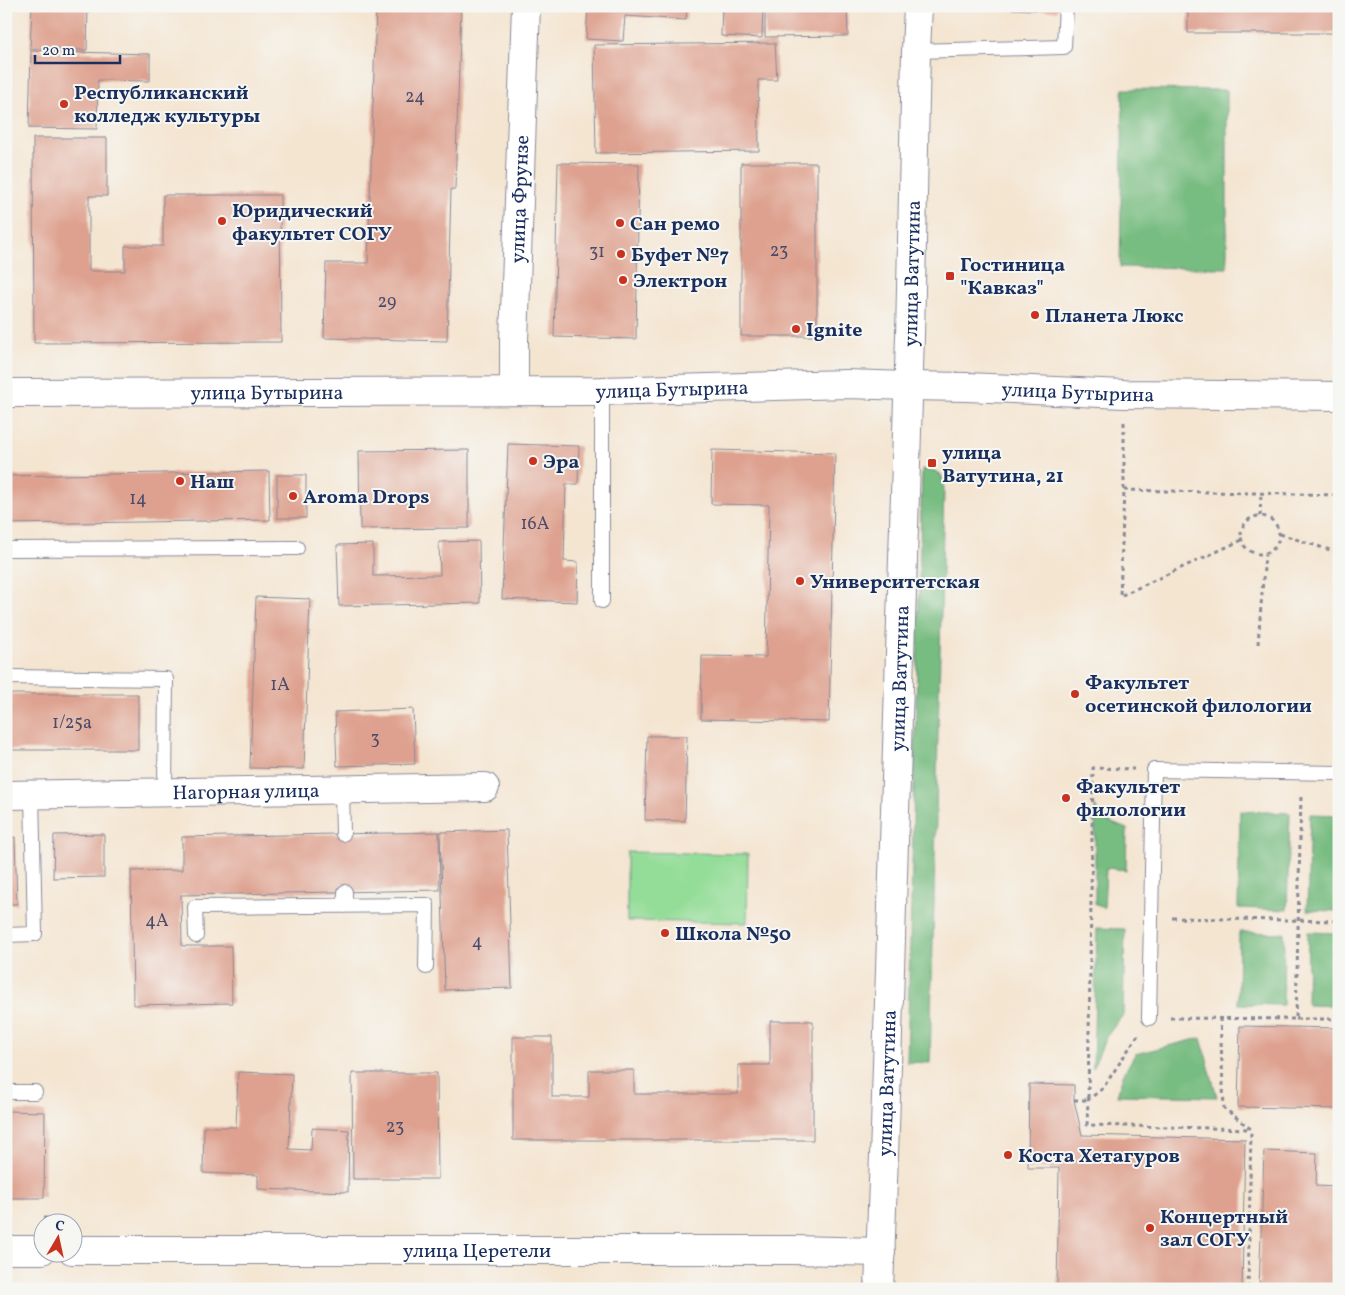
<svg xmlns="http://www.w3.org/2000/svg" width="1345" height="1295" font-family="Vollkorn,serif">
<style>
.green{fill:#94dd98;stroke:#58867b}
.forest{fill:#77bc80;stroke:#49766f}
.building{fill:#dea18f}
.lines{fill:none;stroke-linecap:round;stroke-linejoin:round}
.lane-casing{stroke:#888a98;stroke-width:16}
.street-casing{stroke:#888a98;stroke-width:30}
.secondary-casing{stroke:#888a98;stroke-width:30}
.path{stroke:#888a98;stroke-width:3;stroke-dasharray:4 4;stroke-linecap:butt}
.lane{stroke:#fff;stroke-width:14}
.street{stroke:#fff;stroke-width:28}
.secondary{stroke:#fff;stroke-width:28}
.poi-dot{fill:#c8321e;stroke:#f6f6f2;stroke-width:2}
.labels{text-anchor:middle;stroke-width:4;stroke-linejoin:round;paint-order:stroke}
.number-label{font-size:18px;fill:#4c4c6a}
.poi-label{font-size:20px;font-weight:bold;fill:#1b2f5e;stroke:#f6f6f2;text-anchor:start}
.street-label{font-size:20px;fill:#1b2f5e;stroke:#f6f6f2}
</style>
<rect width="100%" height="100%" fill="#f6f6f2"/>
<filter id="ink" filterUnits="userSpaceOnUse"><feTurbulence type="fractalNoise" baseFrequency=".02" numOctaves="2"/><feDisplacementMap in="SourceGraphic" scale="10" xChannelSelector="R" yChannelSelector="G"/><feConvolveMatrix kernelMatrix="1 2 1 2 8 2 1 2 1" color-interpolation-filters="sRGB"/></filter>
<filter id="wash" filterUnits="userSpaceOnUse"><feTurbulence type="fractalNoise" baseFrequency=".0096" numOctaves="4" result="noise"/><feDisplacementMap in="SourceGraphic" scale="20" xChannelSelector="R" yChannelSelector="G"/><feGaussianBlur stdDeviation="1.12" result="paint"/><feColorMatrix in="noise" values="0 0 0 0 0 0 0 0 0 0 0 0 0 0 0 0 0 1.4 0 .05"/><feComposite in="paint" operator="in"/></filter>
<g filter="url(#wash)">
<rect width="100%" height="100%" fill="#f4e5d1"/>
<path class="green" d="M627 852 748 854 747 923 627 921Z"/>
<path class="forest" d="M1123 89 1227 90V268L1120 267Z
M922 469 935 471 942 476 944 489 930 1063 907 1062Z
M1095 806 1102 819 1127 829 1126 870 1106 868 1104 908 1095 904Z
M1240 811 1290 813 1287 910 1238 908Z
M1310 814 1339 815V911L1307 910Z
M1097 928 1125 929 1123 1015 1106 1037 1093 1068Z
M1239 932 1284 933 1283 1005 1238 1004Z
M1308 932 1339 933V1006L1307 1005Z
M1201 1038 1217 1097 1117 1095 1123 1075 1135 1054Z"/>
<g id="blocks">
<path class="building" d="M32 6H88L87 50 30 49Z
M376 6H461L455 189H451L447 341 324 338 326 263H368Z
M588 6H687L686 20 625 16 623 41 586 39Z
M722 6H763L762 38 721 36Z
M765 6H847L848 36 765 37Z
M988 6H1058L1057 11 988 8Z
M1188 6H1339V33H1188Z
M775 43 777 80H758L759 151 596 153 594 45Z
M31 51 150 54V81L98 80 97 129 29 128Z
M33 138H107V196H89V271H125V246H163V195H280L281 342 34 343Z
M558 163 639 164 636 339 554 337Z
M741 163H817V336H741Z
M508 444 579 446 578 484H566L564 561 578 562 577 602 502 599Z
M469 450V528L360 529 359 451Z
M712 450 835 453 829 722 701 719 702 656 766 657 769 505 711 504Z
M269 471 270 520 6 524V476Z
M277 475H306V518H277Z
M479 541 480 603 339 606 337 545 373 544V576L440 575 439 542Z
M256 597 310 599 304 769 250 768Z
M6 694H138V750H6Z
M413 709 415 764 337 766 335 712Z
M647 736H687L685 821 645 820Z
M507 830 512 988 445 990 440 832Z
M439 832 440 890 181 895 182 946H231L232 1003 133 1005 131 871 182 870V837Z
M104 834V877L53 878 54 835Z
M15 837 17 904H6V838Z
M770 1021H813V1140H513V1037H552V1097H589V1070H634V1094H738V1065H770Z
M1240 1026 1339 1028V1109L1238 1107Z
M238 1072 292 1074 289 1149 311 1150 312 1128 349 1130 348 1192 258 1189V1175L203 1173 204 1127H236Z
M352 1073H437L438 1179H353Z
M1029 1084 1074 1085V1100L1082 1135 1245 1139 1242 1289H1057L1059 1168H1028Z
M6 1111 45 1112 44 1198H6Z
M1264 1151 1317 1153 1316 1186 1339 1187V1289H1259Z"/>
</g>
</g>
<g filter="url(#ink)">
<use href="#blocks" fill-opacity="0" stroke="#888a98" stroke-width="1"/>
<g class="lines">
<g class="lane-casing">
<path id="lane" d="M916 51 1064 47 1066 6
M602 391V601
M6 549 297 548
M6 677 166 679 165 792
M342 789 343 834
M345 892V906
M6 935 35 934 32 795
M196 936 195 907 427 905 426 967
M1149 1018 1154 770 1339 773
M6 1092H35"/>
</g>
<g class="street-casing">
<g id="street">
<path id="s1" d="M908 386 967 387 1124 394 1339 396"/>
<path id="s2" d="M514 391V340L526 6"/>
<path id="s3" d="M6 795 485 787"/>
<path d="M6 1250H42"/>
<path id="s4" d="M72 1250H792L881 1252"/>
</g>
</g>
<g class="secondary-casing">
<g id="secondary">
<path id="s5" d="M6 393 602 391 847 384 908 386"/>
<path id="s6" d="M879 1289 885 1128 910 336 916 51 918 6"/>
</g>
</g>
<path class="path" d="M1124 422V490L1120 596 1242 540
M1124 490 1339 495
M1241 535a19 19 0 1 1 38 0a19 19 0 1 1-38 0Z
M1260 516 1261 493
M1280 534 1339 553
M1258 644 1265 555
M1172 918 1339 921
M1170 1018 1296 1019 1301 794
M1220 1018 1224 1108 1251 1129 1248 1289
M1296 1019H1339
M1138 1035 1103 1088 1088 1100 1087 1125 1251 1129
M1074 1100H1088L1093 768 1134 769
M44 1218 64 1219"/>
<use href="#lane" class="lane"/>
<use href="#street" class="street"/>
<use href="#secondary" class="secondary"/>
</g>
</g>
<g class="poi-dot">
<circle cx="64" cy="104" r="5"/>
<circle cx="222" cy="221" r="5"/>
<circle cx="620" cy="223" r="5"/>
<circle cx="621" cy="254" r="5"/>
<rect x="945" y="271" width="10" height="10" rx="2.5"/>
<circle cx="623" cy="280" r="5"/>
<circle cx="1035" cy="315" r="5"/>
<circle cx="796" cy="329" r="5"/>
<circle cx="533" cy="461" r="5"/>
<rect x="927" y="458" width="10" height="10" rx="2.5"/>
<circle cx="180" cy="481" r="5"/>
<circle cx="293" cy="496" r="5"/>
<circle cx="800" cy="581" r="5"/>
<circle cx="1075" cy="694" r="5"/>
<circle cx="1066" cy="798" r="5"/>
<circle cx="665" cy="933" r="5"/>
<circle cx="1008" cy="1155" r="5"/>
<circle cx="1150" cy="1228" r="5"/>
</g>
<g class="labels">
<g class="number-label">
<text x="415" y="102">24</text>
<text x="779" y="256">23</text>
<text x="597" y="257">31</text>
<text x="387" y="307">29</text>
<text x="138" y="504">14</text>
<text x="535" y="529">16А</text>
<text x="280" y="690">1А</text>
<text x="72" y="728">1/25а</text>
<text x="375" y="744">3</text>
<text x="157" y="926">4А</text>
<text x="477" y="947">4</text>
<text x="395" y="1132">23</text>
</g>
<g class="poi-label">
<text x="74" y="99">Республиканский<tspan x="74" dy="23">колледж культуры</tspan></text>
<text x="232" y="217">Юридический<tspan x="232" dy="23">факультет СОГУ</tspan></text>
<text x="630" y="230">Сан ремо</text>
<text x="631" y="261">Буфет №7</text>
<text x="960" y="271">Гостиница<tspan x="960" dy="23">"Кавказ"</tspan></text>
<text x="633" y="287">Электрон</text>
<text x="1045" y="322">Планета Люкс</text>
<text x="806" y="336">Ignite</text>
<text x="942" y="459">улица<tspan x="942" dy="23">Ватутина, 21</tspan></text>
<text x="543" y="468">Эра</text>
<text x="190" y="488">Наш</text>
<text x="303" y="503">Aroma Drops</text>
<text x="810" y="588">Университетская</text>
<text x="1085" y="689">Факультет<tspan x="1085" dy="23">осетинской филологии</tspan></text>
<text x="1076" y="793">Факультет<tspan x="1076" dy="23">филологии</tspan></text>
<text x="675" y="940">Школа №50</text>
<text x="1018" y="1162">Коста Хетагуров</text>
<text x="1160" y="1223">Концертный<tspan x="1160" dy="23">зал СОГУ</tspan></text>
</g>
<g class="street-label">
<text dy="7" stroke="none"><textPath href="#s2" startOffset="192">улица Фрунзе</textPath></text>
<text dy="7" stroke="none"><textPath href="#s6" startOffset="1016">улица Ватутина</textPath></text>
<text dy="7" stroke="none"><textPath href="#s5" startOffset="666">улица Бутырина</textPath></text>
<text dy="7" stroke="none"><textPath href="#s1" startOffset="170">улица Бутырина</textPath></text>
<text dy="7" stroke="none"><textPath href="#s5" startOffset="261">улица Бутырина</textPath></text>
<text dy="7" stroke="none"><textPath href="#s6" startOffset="611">улица Ватутина</textPath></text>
<text dy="7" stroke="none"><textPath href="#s3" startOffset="240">Нагорная улица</textPath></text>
<text dy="7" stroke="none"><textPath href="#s6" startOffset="206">улица Ватутина</textPath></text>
<text dy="7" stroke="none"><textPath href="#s4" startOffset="405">улица Церетели</textPath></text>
</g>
</g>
<rect width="1345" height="1295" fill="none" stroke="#f6f6f2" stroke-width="25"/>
<g transform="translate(58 1238) rotate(9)"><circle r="24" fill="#f6f6f2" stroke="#9ea6b7"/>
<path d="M0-4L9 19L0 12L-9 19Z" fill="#c8321e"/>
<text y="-8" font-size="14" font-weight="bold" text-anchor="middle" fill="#1b2f5e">С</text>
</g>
<path d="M35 55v8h85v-8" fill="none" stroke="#1b2f5e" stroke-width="2.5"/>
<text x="42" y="55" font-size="15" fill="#1b2f5e" stroke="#f6f6f2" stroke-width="4" paint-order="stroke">20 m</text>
</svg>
